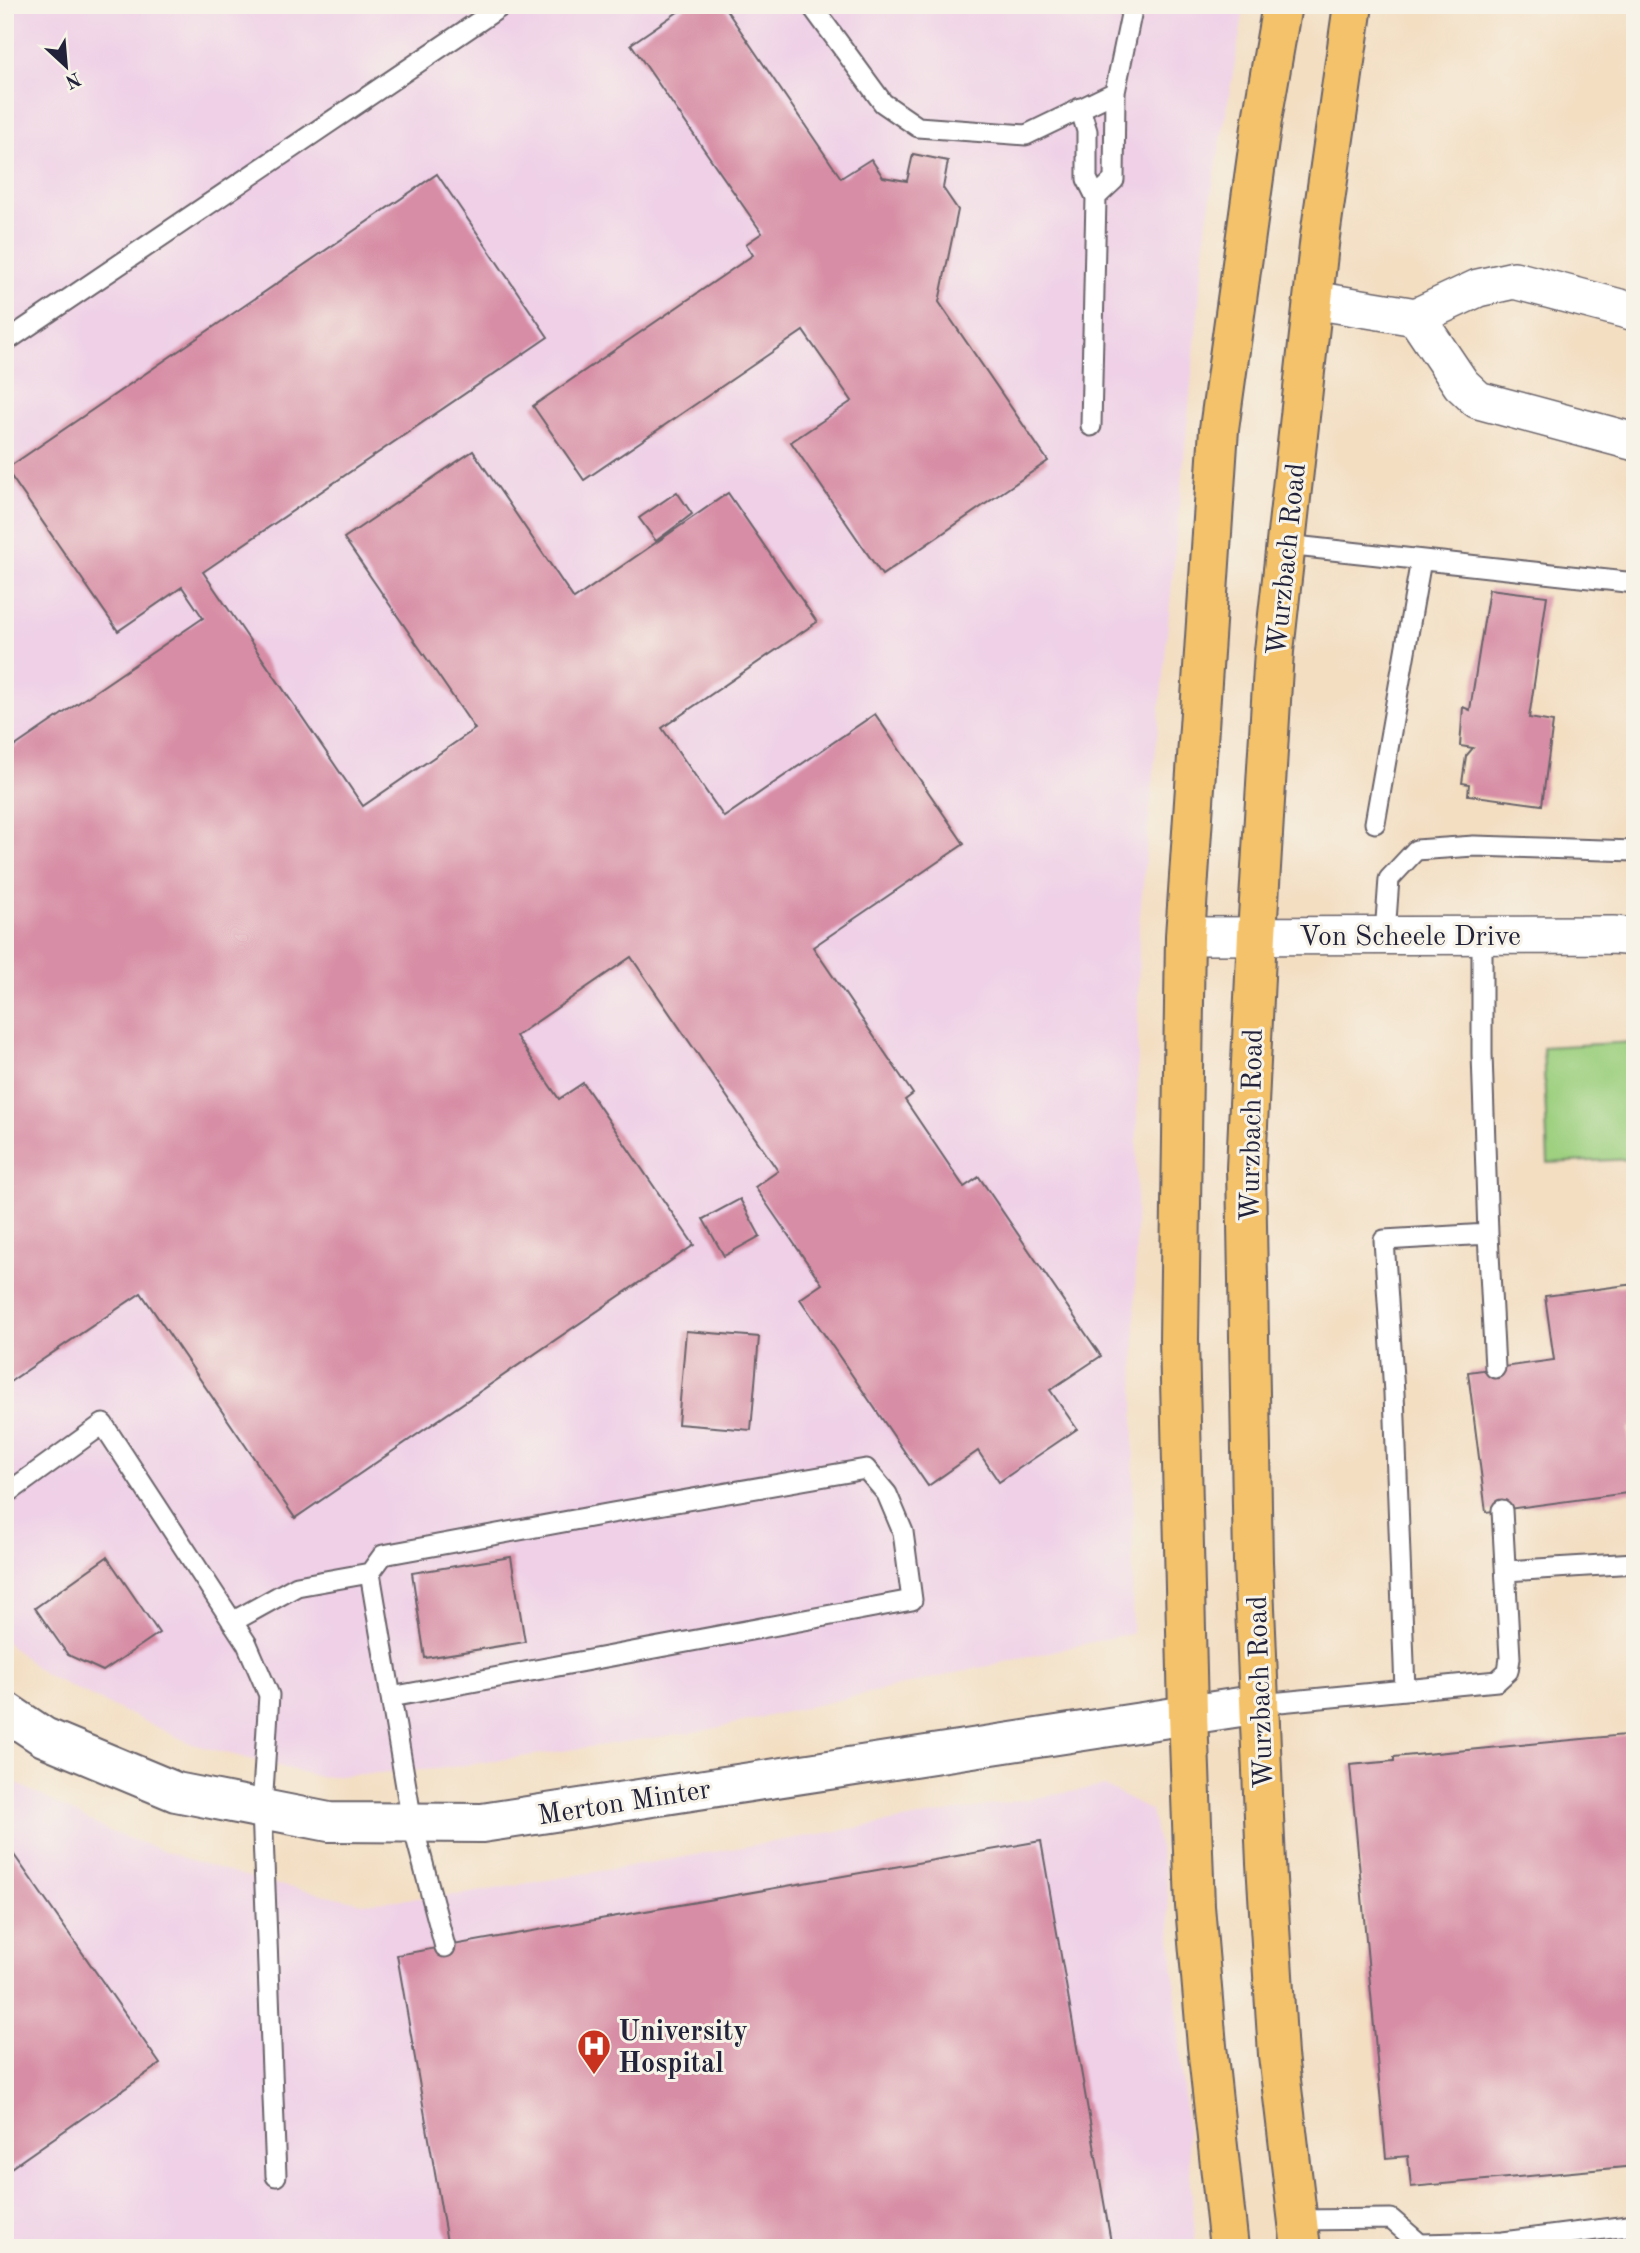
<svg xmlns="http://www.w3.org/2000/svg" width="1640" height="2253" font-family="'Old Standard TT',serif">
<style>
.built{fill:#efd0e7}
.green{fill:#9ed080;stroke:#60795e;stroke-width:2}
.building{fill:#d78da5}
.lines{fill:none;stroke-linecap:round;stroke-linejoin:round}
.service-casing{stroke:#6b646a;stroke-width:23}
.minor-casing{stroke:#6b646a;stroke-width:40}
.tertiary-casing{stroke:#6b646a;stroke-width:42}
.primary-casing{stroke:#6b646a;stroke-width:42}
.service{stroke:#fff;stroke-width:19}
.minor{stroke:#fff;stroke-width:37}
.tertiary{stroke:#fff;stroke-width:38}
.primary{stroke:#f3c26a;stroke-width:38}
.labels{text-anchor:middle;stroke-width:6;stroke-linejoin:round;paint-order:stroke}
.street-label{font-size:28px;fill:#22223b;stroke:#f7f3e8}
.poi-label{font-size:28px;font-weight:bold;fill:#22223b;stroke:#f7f3e8;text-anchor:start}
</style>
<rect width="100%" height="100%" fill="#f7f3e8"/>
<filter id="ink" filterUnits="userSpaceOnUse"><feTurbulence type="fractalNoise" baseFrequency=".0143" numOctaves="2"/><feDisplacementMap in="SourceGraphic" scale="14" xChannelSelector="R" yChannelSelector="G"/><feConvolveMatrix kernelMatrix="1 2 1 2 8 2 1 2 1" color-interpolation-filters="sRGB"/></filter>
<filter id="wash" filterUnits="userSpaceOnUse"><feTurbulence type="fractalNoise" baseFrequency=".00686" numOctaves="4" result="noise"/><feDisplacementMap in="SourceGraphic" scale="28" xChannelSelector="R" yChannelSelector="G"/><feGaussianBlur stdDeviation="1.57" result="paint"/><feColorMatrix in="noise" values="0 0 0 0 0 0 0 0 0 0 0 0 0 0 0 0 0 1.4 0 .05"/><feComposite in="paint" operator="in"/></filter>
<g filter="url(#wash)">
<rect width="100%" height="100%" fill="#f3dec2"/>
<path class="built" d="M5 5H1245L1207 220 1139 925 1132 1633 707 1730 438 1769 320 1777 192 1744 44 1674 5 1641Z
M5 1777 111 1832 184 1858 261 1881 363 1903 464 1894 1105 1786 1151 1811 1167 1885 1196 2248H5Z"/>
<path class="green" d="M1635 1042V1159L1548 1163 1543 1047Z"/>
<g id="blocks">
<path class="building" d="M688 5H723L841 178 871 159 883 177 907 181 913 154 948 161 943 188 958 210 939 302 1048 461 882 575 791 442 852 401 803 331 584 480 533 406 753 255 746 244 762 233 631 44Z
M437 174 548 337 203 572 363 806 475 729 344 538 473 451 574 599 728 493 817 622 662 728 724 817 875 714 964 844 813 947 913 1094 905 1100 964 1187 979 1177 1101 1356 1050 1390 1077 1429 999 1482 978 1451 928 1486 800 1299 822 1284 755 1187 778 1171 631 957 516 1036 559 1099 583 1083 694 1245 295 1518 141 1293 5 1385V753L203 618 182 587 118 631 6 469Z
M677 492 692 514 656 541 639 518Z
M1489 589 1547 596 1529 718 1553 722 1542 805 1468 795 1469 784 1462 783 1466 756 1473 748 1460 746 1463 707 1470 710Z
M740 1199 760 1236 724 1256 703 1219Z
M1635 1284V1427L1628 1428 1635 1492 1486 1512 1468 1372 1554 1360 1545 1296Z
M686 1331 759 1337 751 1430 678 1424Z
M107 1557 159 1633 103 1671 68 1655 35 1608Z
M511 1557 525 1642 425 1658 412 1573Z
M1635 1734V2166L1411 2187 1408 2156 1386 2158 1350 1765 1394 1761V1757Z
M1041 1841 1112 2248H448L397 1955Z
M5 1842 160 2064 5 2172Z"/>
</g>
</g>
<g filter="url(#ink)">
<use href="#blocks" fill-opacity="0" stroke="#6b646a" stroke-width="2"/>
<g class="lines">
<g class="service-casing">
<path id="service" d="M811 5 883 103 918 127 1026 135 1115 92 1133 5
M1080 108 1087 131V179L1096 197 1091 426
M1096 197 1114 180 1115 92
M5 342 503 5
M1286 545 1635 583
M1375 823 1421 560
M1385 934 1389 879 1416 850 1474 846 1635 851
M1488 1234 1495 1368
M5 1495 103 1424 247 1644 269 1695 262 1809 276 2176
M1506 1571 1635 1563
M370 1573 383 1555 612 1513 866 1469 887 1494 903 1532 912 1600 391 1697
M232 1622 297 1586 370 1573 412 1822 445 1947
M1405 1690 1497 1681 1508 1671 1510 1658 1502 1510
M1260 1704 1405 1690 1394 1393 1384 1240 1488 1234 1482 1054V935
M1297 2220 1391 2219 1420 2244 1415 2248
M1420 2244 1503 2242 1635 2225"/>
</g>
<g class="minor-casing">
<path id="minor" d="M1313 300 1416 317 1478 288 1514 280 1635 312
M1416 317 1461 384 1478 400 1635 442
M1185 936 1613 935 1635 937"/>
</g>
<g class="tertiary-casing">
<path id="tertiary" d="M5 1711 44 1737 176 1792 329 1822 482 1823 1260 1704"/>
</g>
<g class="primary-casing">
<path id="primary" d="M1229 2248 1207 2046 1195 1906 1188 1713 1179 1339 1185 936 1219 429 1262 120 1282 5
M1301 2248 1278 2055 1266 1863 1253 1562 1246 1168 1257 934 1274 651 1320 236 1353 5"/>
</g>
<use href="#service" class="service"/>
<use href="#minor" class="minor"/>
<use href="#tertiary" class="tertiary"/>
<use href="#primary" class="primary"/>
</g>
</g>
<defs>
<g id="hospital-pin" transform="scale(1.75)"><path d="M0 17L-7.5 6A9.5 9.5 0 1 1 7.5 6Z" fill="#c8321e" stroke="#f7f3e8"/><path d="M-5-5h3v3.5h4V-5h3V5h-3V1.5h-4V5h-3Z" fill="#fff"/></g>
</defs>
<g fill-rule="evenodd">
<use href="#hospital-pin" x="594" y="2046"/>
</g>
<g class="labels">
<g class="street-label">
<text transform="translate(1285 559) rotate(-84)" y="10">Wurzbach Road</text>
<text x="1410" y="945">Von Scheele Drive</text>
<text transform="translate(1250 1125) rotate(-89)" y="10">Wurzbach Road</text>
<text transform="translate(1259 1692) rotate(-92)" y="10">Wurzbach Road</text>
<text transform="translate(624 1801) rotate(-9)" y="10">Merton Minter</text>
</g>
<g class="poi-label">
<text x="618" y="2040">University<tspan x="618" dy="32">Hospital</tspan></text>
</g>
</g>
<rect width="1640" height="2253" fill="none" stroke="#f7f3e8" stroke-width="28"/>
<g transform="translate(66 66) rotate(154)" stroke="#f7f3e8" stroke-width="5" paint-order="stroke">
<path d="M0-5L12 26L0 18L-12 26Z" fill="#22223b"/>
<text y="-10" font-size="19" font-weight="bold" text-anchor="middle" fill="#22223b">N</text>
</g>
</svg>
